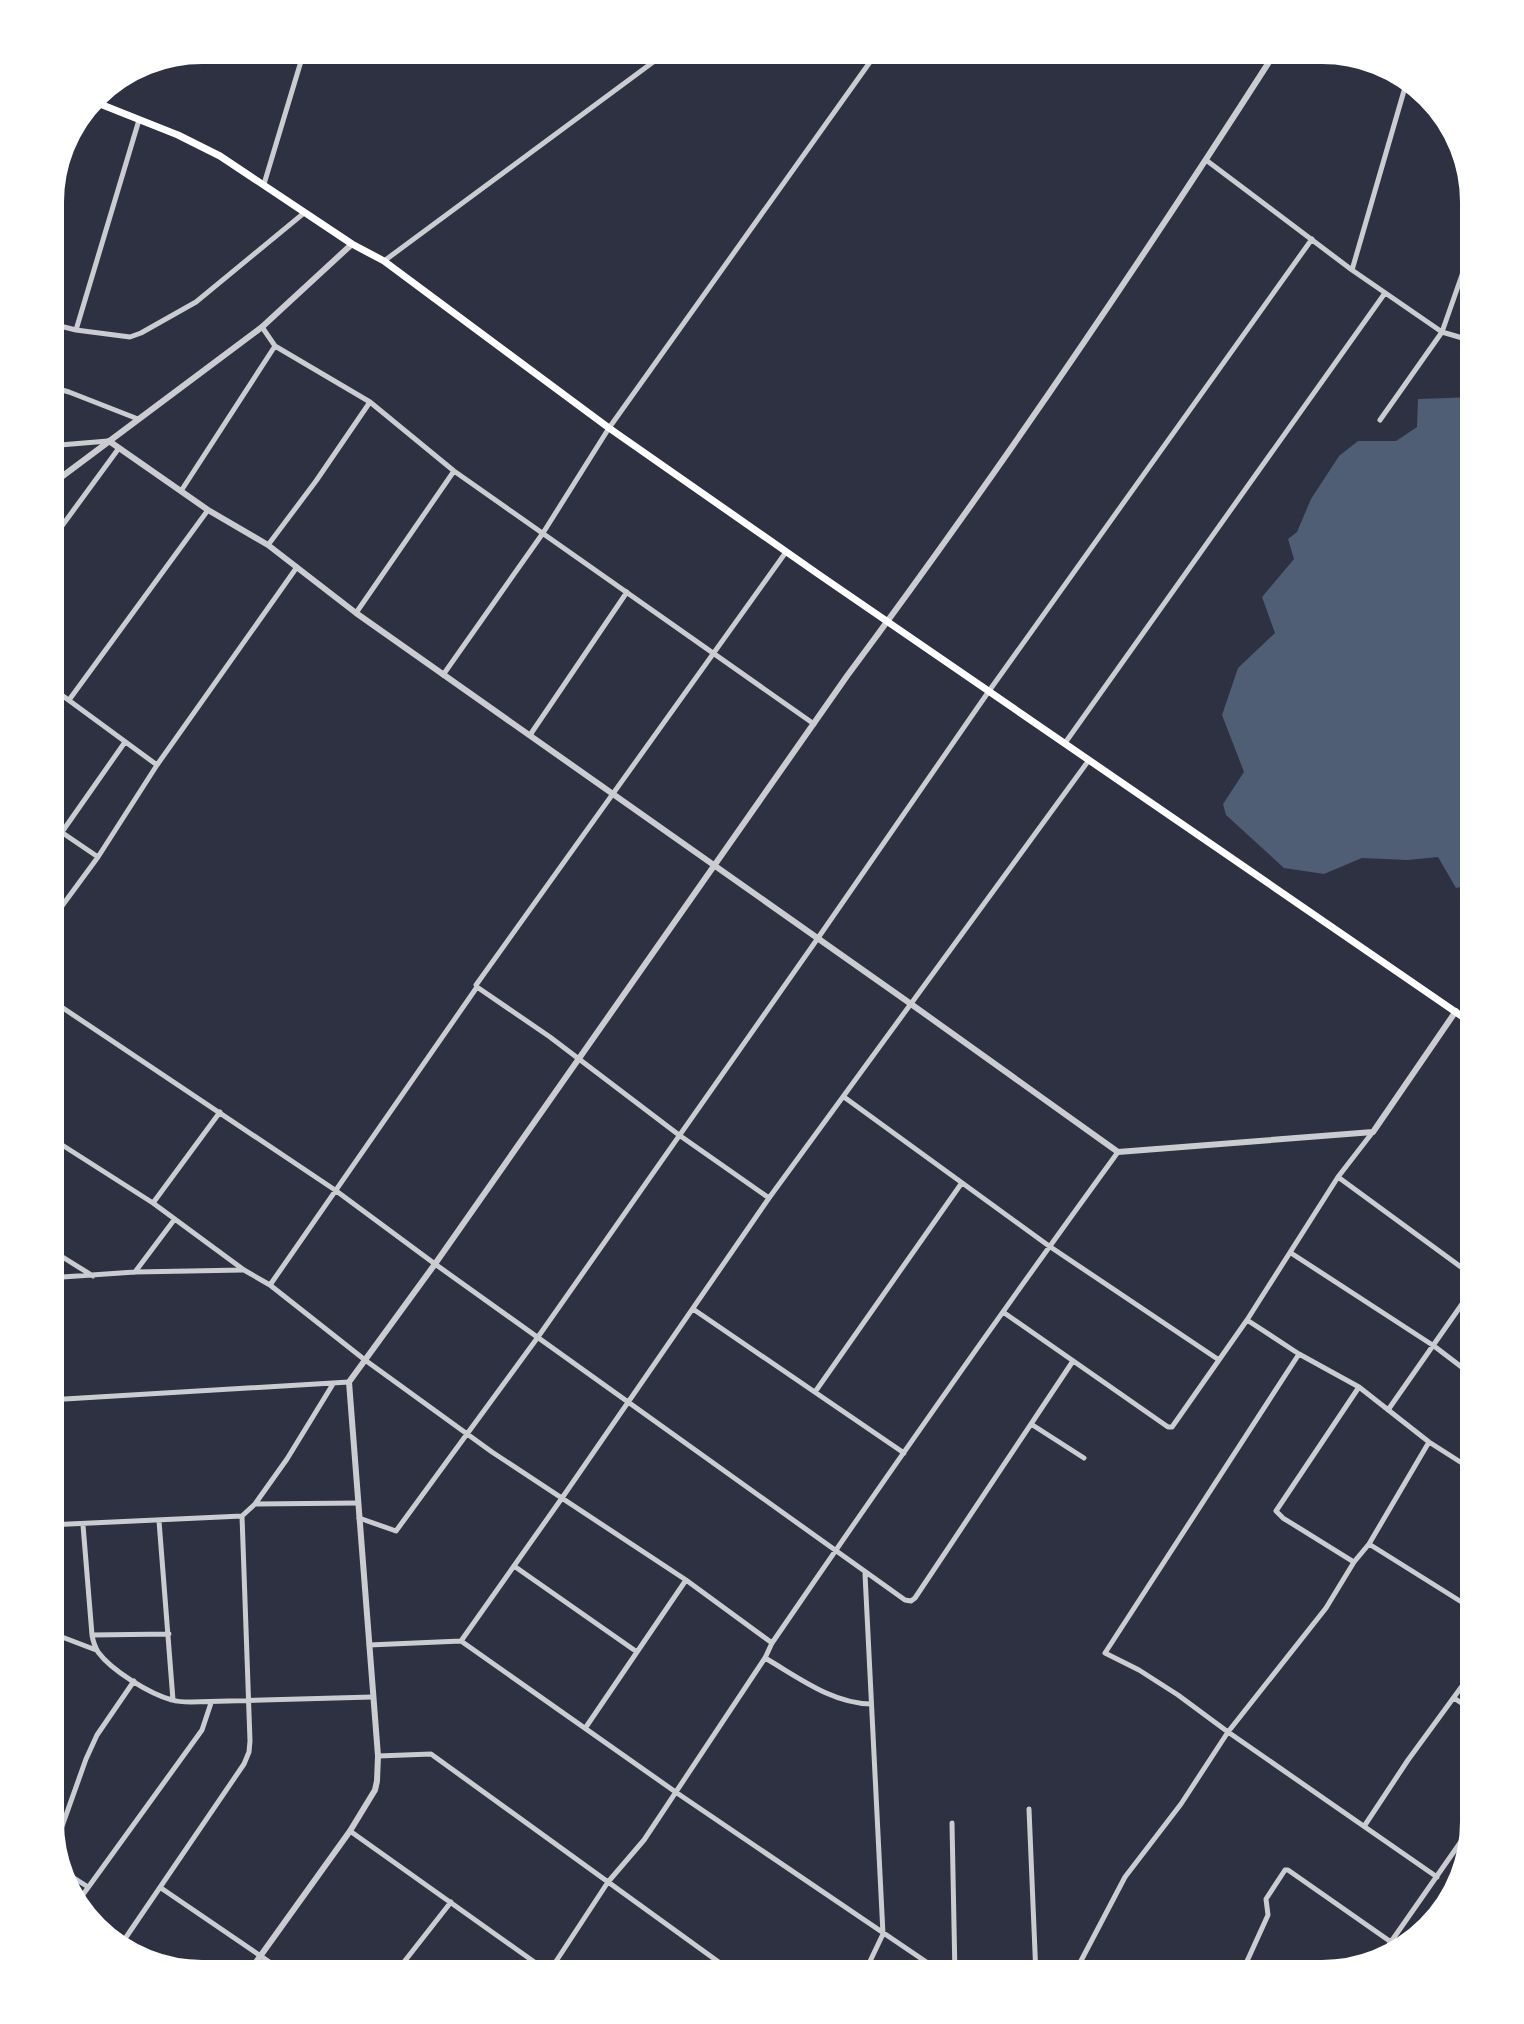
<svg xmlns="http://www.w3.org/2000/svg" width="1524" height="2024" font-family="'Roboto Condensed',sans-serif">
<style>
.water{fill:#4f5d75}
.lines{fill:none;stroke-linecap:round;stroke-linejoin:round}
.minor{stroke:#caccd0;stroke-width:5}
.tertiary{stroke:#caccd0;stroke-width:6}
.primary{stroke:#fff;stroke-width:7}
.rim{fill:none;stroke:#fff;stroke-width:4}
</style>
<rect width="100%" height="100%" fill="#2d3142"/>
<path class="water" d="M1476 397V884L1456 888 1438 857 1408 860 1362 858 1324 874 1284 868 1226 815 1223 804 1244 772 1222 715 1238 668 1275 633 1262 597 1294 559 1288 539 1297 532 1311 499 1339 456 1358 441H1396L1417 427 1418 399Z"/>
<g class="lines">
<path class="minor" d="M1206 160 1352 270 1442 332 1476 342
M264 184 305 48
M384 261 664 54 878 48
M1352 270 1408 77
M48 323 76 330 139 120
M262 327 275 346 370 402 454 471 814 724
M76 330 130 337 141 333 196 302 304 213
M48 386 69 392 138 419
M1380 420 1442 332 1476 235
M48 446 108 441
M181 491 275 346
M48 545 119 448
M268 545 316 481 370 402
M356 613 454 471
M443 675 543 533 609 428 880 48
M48 685 157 765
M69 700 208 510
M530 735 627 592
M1065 743 1385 293
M48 823 98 857
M62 832 125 742
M48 925 98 857 157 765 297 567
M477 987 550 1037 679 1135 769 1198
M48 998 335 1190 435 1264 905 1600 911 1601 915 1598 1073 1361
M844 1097 1049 1246 1219 1360
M48 1136 153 1203 244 1270 270 1285 365 1360 492 1452 686 1580 772 1643
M1338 1177 1476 1278
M153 1203 220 1112
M48 1248 93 1276
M1291 1253 1434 1346 1476 1378
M135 1272 174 1220
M48 1278 135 1272 243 1270
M270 1285 477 987 476 985 786 552
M693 1309 904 1453
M1003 1312 1168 1427H1172L1247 1320 1338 1177 1372 1133
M1247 1320 1299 1354 1359 1387 1429 1442 1476 1472
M1299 1354 1105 1653 1139 1670 1178 1695 1228 1732 1437 1877
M815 1392 961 1184
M48 1400 349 1382
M1388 1410 1476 1284
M1031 1424 1084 1458
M255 1504 287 1459 333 1384
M359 1518 396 1531 538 1337 818 938 989 691 1312 239
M159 1521 173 1700
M48 1525 242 1516 255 1504 358 1503
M83 1525 92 1635C93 1641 95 1647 98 1652 112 1671 150 1694 172 1700 178 1702 185 1702 191 1702L372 1697
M1369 1544 1476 1611
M1354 1562 1283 1518 1276 1511 1359 1387
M514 1566 637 1652
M48 1627 62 1637 96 1650
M92 1635 169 1634
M461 1641 562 1498 769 1198 1089 760
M369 1645 461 1641 677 1793 947 1976
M765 1658C798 1677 831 1703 871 1704
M1454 1698 1476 1713
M586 1727 686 1580
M48 1735 55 1723 48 1716
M378 1756 431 1754 738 1976
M1029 1809 1036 1976
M952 1823 955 1976
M1365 1825 1408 1760 1476 1667
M350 1831 554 1976
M55 1846 86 1759 97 1735 134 1681
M63 1871 88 1887
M161 1888 290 1976
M74 1907 202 1730 211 1703
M118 1949 244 1764 249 1752 250 1741 242 1516
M1379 1959 1476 1820
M400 1966 416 1976
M1243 1970 1268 1915 1266 1899 1285 1870H1288L1391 1942
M549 1972 608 1882 644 1840 765 1658 772 1643C885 1478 1000 1314 1118 1152
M393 1976 451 1902
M863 1976 883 1934 865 1574
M1073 1976 1125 1877 1181 1804 1228 1732 1326 1608 1354 1562 1369 1544 1429 1442
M1236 1976 1243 1970H1247L1255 1976"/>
<path class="tertiary" d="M109 441 208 510 268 545 356 613 911 1004 1118 1152 1373 1132 1456 1011
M48 487 262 327 352 244
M246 1976 350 1831 375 1790 377 1781 378 1756 349 1382 435 1264 847 676C998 473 1141 262 1278 48"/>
<path class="primary" d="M90 100 178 135 220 156 352 244 384 261 609 428 821 576 1476 1026"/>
</g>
<path d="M0 0H1524V2024H0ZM202 62H1322A140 140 0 0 1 1462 202V1822A140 140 0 0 1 1322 1962H202A140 140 0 0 1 62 1822V202A140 140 0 0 1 202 62Z" fill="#fff" fill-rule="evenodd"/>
<path class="rim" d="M202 62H1322A140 140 0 0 1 1462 202V1822A140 140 0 0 1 1322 1962H202A140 140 0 0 1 62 1822V202A140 140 0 0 1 202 62Z"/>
</svg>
